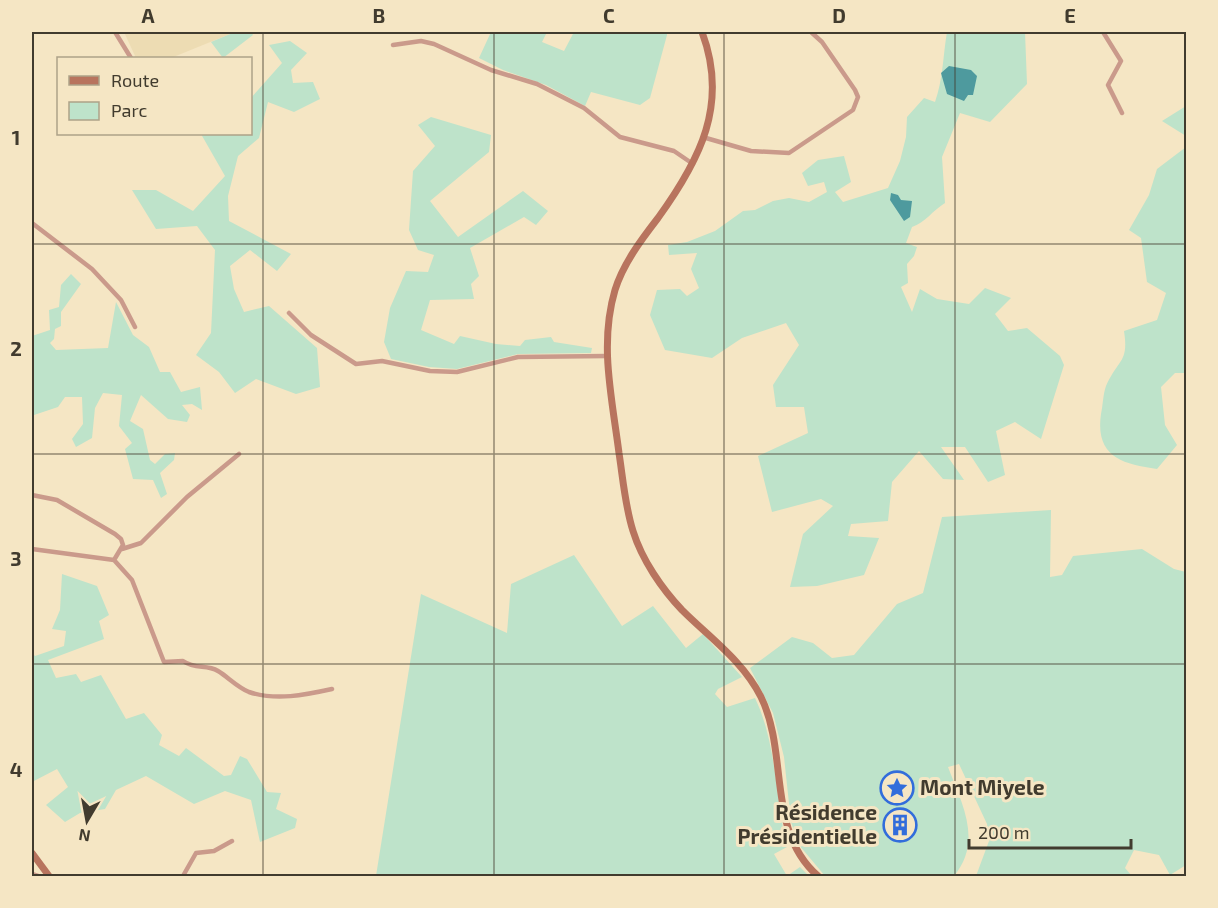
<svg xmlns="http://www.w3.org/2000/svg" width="1218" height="908" font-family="'Exo 2',sans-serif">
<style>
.built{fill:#eddcb3}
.green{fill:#bee3ca}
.water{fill:#4e9a9e}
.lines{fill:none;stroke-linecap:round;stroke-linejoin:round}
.street{stroke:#ca9a8b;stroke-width:4.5}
.secondary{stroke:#b8745e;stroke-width:7}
.grid{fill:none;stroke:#413b2e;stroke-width:1.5;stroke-opacity:0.55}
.labels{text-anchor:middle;stroke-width:6;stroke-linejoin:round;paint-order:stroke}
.poi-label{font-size:21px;font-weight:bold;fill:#413b2e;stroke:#f5e6c4;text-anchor:start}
.neatline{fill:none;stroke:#413b2e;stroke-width:2}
.grid-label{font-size:20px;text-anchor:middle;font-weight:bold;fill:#413b2e}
</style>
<rect width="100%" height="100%" fill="#f5e6c4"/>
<path class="built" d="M124 32H235L171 58H136Z"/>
<path class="green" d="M235 32H251L253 35 223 58 211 42Z
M491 32H547L542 42 564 51 574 32H667V35L650 98 640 105 591 92 585 106 546 85 503 70 479 58Z
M947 32H1025L1027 84 990 122 960 113 942 157 945 203C933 210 925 223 912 227L906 243 917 247 914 256 907 264 908 283 901 287 912 312 920 289 937 299 969 304 985 288 1011 298 995 314 1008 331 1027 328 1060 356 1064 365 1041 439 1015 422 996 431 1005 475 988 482 965 447H941L964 480 943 479 919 451 892 482 888 521 851 524 848 536 879 538 864 575 817 586 790 587 803 534 833 506 821 499 772 512 758 456 808 433 804 407H776L773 385 799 345 786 323 742 338 712 358 665 350 650 315 657 290 680 289 687 296 699 288 691 269 697 253 669 255 668 245 687 242 715 231 743 211 755 210 773 201 789 198 809 202 827 192 824 182 808 186 802 173 818 160 844 156 851 182 835 192 843 202 888 188 900 161 906 137 907 117 924 98 935 102C943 80 943 55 947 32Z
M290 41 307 53 291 70 293 83 313 82 320 99 294 112 268 102 259 138 238 156 228 196 229 221 291 254 277 271 250 250 230 266 234 289 244 312 269 306 317 348 320 387 296 394 256 379 235 393 219 372 196 355 211 333 215 250 197 226 156 229 132 190H156L193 211 225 176 201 134H250L251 98 282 63 269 45Z
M1186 106V136L1162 121Z
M431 117 491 135 489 152 430 201 458 237 523 191 548 211 536 225 524 217 470 248 479 276 471 284 474 299 430 300 421 330 454 344 460 336 496 344 520 346 525 340 551 337 554 342 592 348 591 353 518 354 457 369 429 367 391 359 384 342 390 308 406 271 428 272 434 255 418 250 409 230 413 171 435 146 418 125Z
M1186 147V373H1175L1161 387 1165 425 1177 445 1157 469C1121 464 1095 456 1101 414 1103 405 1103 394 1106 386 1118 359 1129 363 1124 331L1157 320 1166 293 1147 282 1141 238 1129 230 1149 195 1157 169Z
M71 274 81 284 61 312V326L55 329 54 339 50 343 56 350 108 348 116 302 133 335 149 347 160 372H170L181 392 200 387 202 410 192 404 182 405 190 415 187 422 168 419 141 395 130 421 143 429 150 460 155 464 165 454 175 453 174 460 160 473 167 494 161 498 153 480 133 479 125 449 132 443 119 426 122 395 103 393 95 408 92 438 76 447 72 439 83 424 82 397H65L58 407 34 415 32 430V336L50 330 49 310 59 307 61 285Z
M1051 510 1050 577 1062 575 1073 556 1142 549 1174 569 1186 572V865L1170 875 1159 855 1134 850 1125 868 1132 876H976L989 841 987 824 959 764 948 767C962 804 983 841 954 876H825L799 845 791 822 784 757 773 713 750 668 792 637 813 643 832 658 854 655 897 604 923 593 942 517Z
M574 555 622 626 653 606 686 648 703 634 742 677 718 689 715 694 727 707 755 698C777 744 775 797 787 847L774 854 787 876 800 867 809 876H376L421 594 507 633 511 584Z
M62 574 97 586 109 615 99 621 104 639 48 660 56 678 76 674 81 682 101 675 126 719 144 713 162 735 159 745 179 756 186 748 224 776 231 775 240 756 247 759 267 792 281 793 276 809 297 819 295 828 260 842 251 800 225 791 194 804 146 776 116 790 105 809 80 813 65 822 46 805 68 787 57 769 32 782V653L35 656 64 646 66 631 52 629 60 610Z"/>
<path class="water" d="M949 66 971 70 977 76 973 95H968L964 101 947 94 941 73Z
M891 193 898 195 901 200 912 201 910 217 904 221 890 200Z"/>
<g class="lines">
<path class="street" d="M115 32 131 58
M1103 32 1121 61 1108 85 1122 113
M393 45 421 41 434 44 491 70 537 84 584 108 620 137 674 151 693 164
M706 138 751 151 789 153 853 110 858 97 855 90 822 42 811 32
M32 223 92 269 121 300 135 327
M289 313 311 335 356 364 382 361 430 371 457 372 518 357 607 356
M32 495 57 500 115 534 121 539 123 545 114 560
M32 549 114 560 132 580 164 662 183 661C196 670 206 664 218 671 228 677 237 687 249 692 276 701 305 695 332 689
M122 549 141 543 187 497 239 454
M32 874 38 876
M183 876 196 853 214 851 232 841"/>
<path class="secondary" d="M702 32C729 104 700 160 658 218 641 240 623 264 615 290 599 344 612 398 619 453 623 479 625 506 633 531 642 560 662 589 682 610 710 638 743 661 761 697 789 754 766 831 818 876
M32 853 49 876"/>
</g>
<path class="grid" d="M263 32V876M494 32V876M724 32V876M955 32V876M32 244H1186M32 454H1186M32 664H1186"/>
<defs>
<g id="sight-ring" transform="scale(1.725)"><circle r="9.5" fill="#f5e6c4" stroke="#326ddb" stroke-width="1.5"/><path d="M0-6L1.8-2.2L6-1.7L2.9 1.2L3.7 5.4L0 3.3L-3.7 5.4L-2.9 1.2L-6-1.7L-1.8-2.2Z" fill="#326ddb"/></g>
<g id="building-ring" transform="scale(1.725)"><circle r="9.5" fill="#f5e6c4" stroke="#326ddb" stroke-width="1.5"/><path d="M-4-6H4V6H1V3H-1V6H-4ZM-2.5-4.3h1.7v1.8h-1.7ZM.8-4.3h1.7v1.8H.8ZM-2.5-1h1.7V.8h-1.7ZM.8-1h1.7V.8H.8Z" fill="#326ddb"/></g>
</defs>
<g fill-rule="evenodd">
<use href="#sight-ring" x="897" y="788"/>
<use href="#building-ring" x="900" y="825"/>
</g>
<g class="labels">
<g class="poi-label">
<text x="920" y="795">Mont Miyele</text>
<text x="877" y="820" text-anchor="end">Résidence<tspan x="877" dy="24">Présidentielle</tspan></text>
</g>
</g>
<rect width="1218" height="908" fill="none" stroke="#f5e6c4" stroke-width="66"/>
<rect x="57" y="57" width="195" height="78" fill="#f5e6c4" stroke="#ada288" stroke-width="1.5"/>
<rect x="69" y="76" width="30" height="9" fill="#b8745e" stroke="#ada288" stroke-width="1.5"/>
<text x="111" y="87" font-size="18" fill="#413b2e">Route</text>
<rect x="69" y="102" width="30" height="18" fill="#bee3ca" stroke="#ada288" stroke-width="1.5"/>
<text x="111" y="117" font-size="18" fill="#413b2e">Parc</text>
<g transform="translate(87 821) rotate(190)" stroke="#f5e6c4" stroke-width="4.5" paint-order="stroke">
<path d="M0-4.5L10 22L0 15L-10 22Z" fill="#413b2e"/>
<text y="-9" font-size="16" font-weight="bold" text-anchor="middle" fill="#413b2e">N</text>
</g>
<path d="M969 839v9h162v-9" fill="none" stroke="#413b2e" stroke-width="3"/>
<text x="978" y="839" font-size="18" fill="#413b2e" stroke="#f5e6c4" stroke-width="4.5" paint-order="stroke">200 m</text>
<rect x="33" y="33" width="1152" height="842" class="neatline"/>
<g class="grid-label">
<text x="148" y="23">A</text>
<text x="379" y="23">B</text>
<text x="609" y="23">C</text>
<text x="839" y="23">D</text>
<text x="1070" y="23">E</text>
<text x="16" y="145">1</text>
<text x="16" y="356">2</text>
<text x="16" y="566">3</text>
<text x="16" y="777">4</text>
</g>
</svg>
